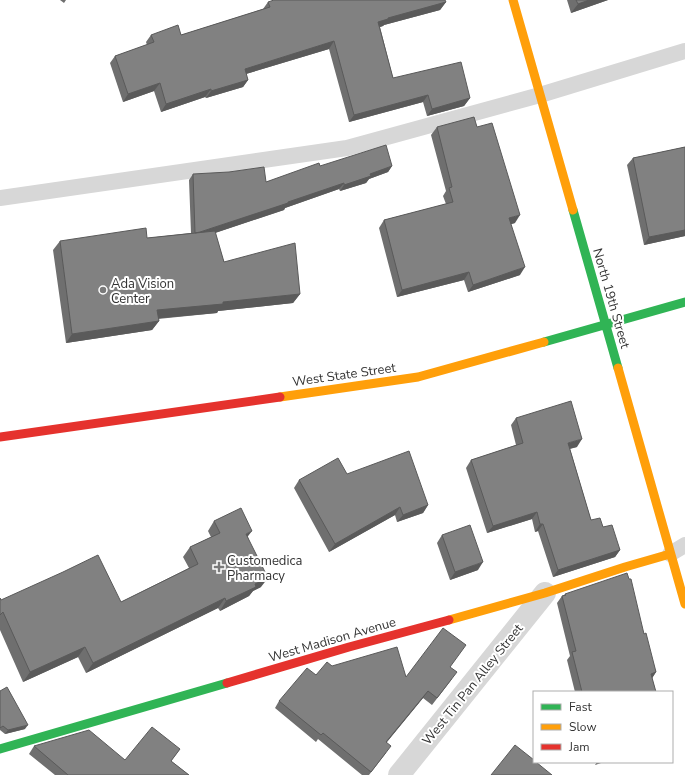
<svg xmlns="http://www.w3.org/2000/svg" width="685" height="775" font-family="'Nunito Sans',sans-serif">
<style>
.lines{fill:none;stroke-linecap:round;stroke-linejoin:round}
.lane{stroke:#d7d7d7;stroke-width:16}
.street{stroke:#d7d7d7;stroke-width:22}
.fast{stroke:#30b455;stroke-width:9}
.slow{stroke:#ff9f0a;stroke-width:9}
.jam{stroke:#e5322d;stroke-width:9}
.wall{fill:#6f6f6f}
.shaded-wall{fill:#5a5a5a}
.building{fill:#818181;stroke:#5a5a5a}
.poi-dot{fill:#7a7a7a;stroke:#fff;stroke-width:1.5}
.labels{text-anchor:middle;stroke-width:4;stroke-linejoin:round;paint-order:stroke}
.poi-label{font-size:13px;fill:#333;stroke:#fff;text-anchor:start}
.street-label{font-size:13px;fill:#333;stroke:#fff}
</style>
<rect width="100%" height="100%" fill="#fff"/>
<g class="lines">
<path class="lane" d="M0 198 347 148 540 95 685 51
M670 554 685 545"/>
<path class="street" d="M399 775 545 593"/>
<path class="fast" d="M573 210 618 368
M544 342 685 302
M0 749 227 683"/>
<path class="slow" d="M513 0 573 210
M618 368 685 604
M280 397 418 377 544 342
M449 620 545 593 625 567 670 554"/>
<path class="jam" d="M0 437 280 397
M227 683 349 647 449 620"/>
</g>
<path class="wall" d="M60 0H66L64 3Z
M567 0H608L571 13Z
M268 2H446L440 10 384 25 383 26 380 27 393 78 470 98 464 106 427 116 423 102 349 122 329 49 246 74 248 80 243 87 206 98 205 97 161 112 154 91 123 102 110 63 115 56 147 45 146 42 151 35H181L263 9Z
M437 127H477L515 223 511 224 520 275 468 292 464 280 397 297 379 228 384 220 446 204 443 196 446 191 431 135Z
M685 147V236L644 245 627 165 633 158Z
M320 166H392L388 172 369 179 366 183 340 191 339 189 285 208 284 210 215 233 224 262 300 294 293 303 218 311 217 313 158 319 159 321 152 330 66 343 53 250 60 241 147 238 191 233 189 180 193 174 266 182Z
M516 418 577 447 570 449 591 520 603 527 620 550 615 557 553 577 538 531 535 532 532 519 487 533 466 468 471 460 516 445 511 425Z
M347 474 428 505 423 513 397 522 395 515 329 552 294 488 299 480Z
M214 521 248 537 261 587 253 591 249 596 220 611 218 608 86 673 78 657 23 682 0 630V598L1 600 121 602 189 568 183 557 190 547 211 537 208 531Z
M442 535 478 570 450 580 437 543Z
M565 594 644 634 656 672 652 678 656 692H575L567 660 570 656 557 603 562 596 564 595Z
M332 666 406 677 450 667 452 679 432 705 423 698 387 742 386 753 369 775H362L318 739 316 742 275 708 279 701 316 675Z
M0 691 25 729 5 734 0 730Z
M34 746 125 760 180 749 171 761 189 775H55L29 754Z"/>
<path class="shaded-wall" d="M589 0H608L571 13 578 4Z
M446 2 440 10 384 25 383 26 373 29 378 22 388 18Z
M334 41 329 49 239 76 245 69Z
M248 80 243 87 206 98 211 91Z
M160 83 154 91 123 102 128 94Z
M211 89 205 97 161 112 166 104Z
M428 95 423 102 349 122 354 115Z
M470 98 464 106 427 116 432 109Z
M392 166 388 172 369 179 366 183 340 191 344 185 370 174Z
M344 183 339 189 285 208 284 210 191 241 195 234Z
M520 215 515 223 504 226 509 218Z
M685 230V236L644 245 649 237Z
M525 267 520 275 468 292 473 285Z
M469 272 464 280 397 297 402 290Z
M300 294 293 303 218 311 217 313 151 319 157 310 223 302Z
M159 321 152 330 66 343 72 334Z
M582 439 577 447 563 450 568 443Z
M428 505 423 513 397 522 403 515Z
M400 507 395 515 329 552 335 544Z
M537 512 532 519 487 533 493 526Z
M540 524H543L538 531 535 532Z
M252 531 245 540 246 534Z
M620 550 615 557 553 577 558 570Z
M483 562 478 570 450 580 455 572Z
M268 578 261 587 253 591 249 596 220 611 226 601 255 584Z
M225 598 218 608 86 673 93 663Z
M85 647 78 657 23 682 30 672Z
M656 672 651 680V674Z
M428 691 423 698 381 749 386 742Z
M28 725 25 729 5 734 8 730Z
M597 762H604L595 765Z"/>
<path class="building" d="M274 0H445L446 2 388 18V19L378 22 393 78 461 62 470 98 432 109 428 95 354 115 334 41 245 69 248 80 211 91V89L166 104 160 83 128 94 115 56 154 42 151 35 178 25 181 35 270 7 268 2Z
M576 0H589L578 4Z
M474 117 477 127 492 123 520 215 509 218 525 267 473 285 469 272 402 290 384 220 453 202 449 188 452 187 437 127Z
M386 145 392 166 370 174 371 176 344 185V183L288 202V203L200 232 195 233 193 174 229 172 264 167 266 182 319 163 320 166Z
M685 147V230L649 237 633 158Z
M146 228 147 238 215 231 224 262 295 243 300 294 223 302V304L157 310 159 321 72 334 60 241Z
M571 401 582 439 568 443 591 520 600 518 603 527 612 525 620 550 558 570 543 524H540L537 512 493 526 471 460 523 443 516 418Z
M409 451 428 505 403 515 400 507 335 544 299 480 338 458 347 474Z
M241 508 252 531 246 534 268 578 255 584 256 587 226 601 225 598 93 663 85 647 30 672 3 612 0 615V598L1 600 63 572 98 555 121 602 198 564 190 547 220 533 214 521Z
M470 525 483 562 455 572 442 535Z
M627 573 629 579H631L644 634 646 633 656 672 651 674 656 692H582L572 652 576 651 562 596 566 595 565 594Z
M443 628 466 645 450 667 457 672 437 698 428 691 386 742 391 746 371 772 323 733 321 735 279 701 307 668 316 675 327 662 332 666 397 647 406 677Z
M7 687 28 725 8 730 3 726 0 728V691Z
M152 727 180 749 171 761 189 775H68L34 746 89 730 125 760Z
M515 745 534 760V762H536L552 775H491Z"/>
<g class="poi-dot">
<circle cx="103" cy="290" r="4"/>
<path d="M217 561h4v4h4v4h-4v4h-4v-4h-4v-4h4z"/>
</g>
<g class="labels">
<g class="poi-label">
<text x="111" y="288">Ada Vision<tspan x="111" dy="15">Center</tspan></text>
<text x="227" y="565">Customedica<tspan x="227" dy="15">Pharmacy</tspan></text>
</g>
<g class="street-label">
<text transform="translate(612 298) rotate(74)" y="5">North 19th Street</text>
<text transform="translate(344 374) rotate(-8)" y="5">West State Street</text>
<text transform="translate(332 639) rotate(-16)" y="5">West Madison Avenue</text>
<text transform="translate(472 684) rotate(-51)" y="5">West Tin Pan Alley Street</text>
</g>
</g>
<rect x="533" y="691" width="140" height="72" fill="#ffffff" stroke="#adadad"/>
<rect x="541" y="704" width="20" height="6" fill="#30b455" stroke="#adadad"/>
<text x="569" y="711" font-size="12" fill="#333333">Fast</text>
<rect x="541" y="724" width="20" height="6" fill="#ff9f0a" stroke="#adadad"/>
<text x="569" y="731" font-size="12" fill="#333333">Slow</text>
<rect x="541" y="744" width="20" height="6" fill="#e5322d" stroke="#adadad"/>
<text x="569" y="751" font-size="12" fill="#333333">Jam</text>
</svg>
